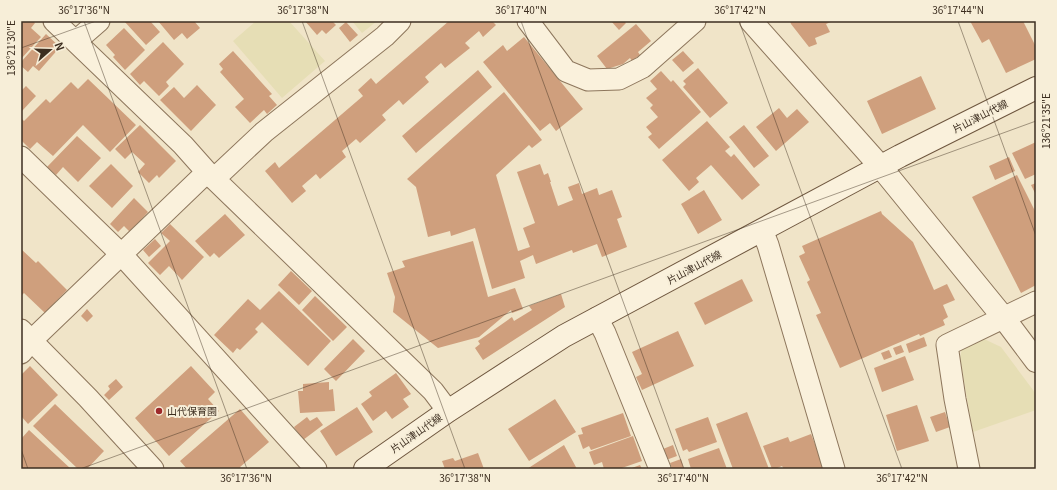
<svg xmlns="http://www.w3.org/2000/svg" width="1057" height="490" font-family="Georgia,'Noto Sans JP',serif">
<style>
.farmland{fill:#e6deb5}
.building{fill:#cf9f7d}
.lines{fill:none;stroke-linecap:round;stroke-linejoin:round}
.minor-casing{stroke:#8d765c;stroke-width:23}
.tertiary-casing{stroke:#8d765c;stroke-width:24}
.secondary-casing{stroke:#6f573f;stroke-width:24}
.minor{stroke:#faf1dc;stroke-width:21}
.tertiary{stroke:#faf1dc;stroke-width:22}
.secondary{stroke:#faf1dc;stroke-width:22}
.ticks{fill:none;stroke:#3d2e20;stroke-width:1;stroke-opacity:0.45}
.poi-dot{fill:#9e2a2b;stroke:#f7eed8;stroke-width:1.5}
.labels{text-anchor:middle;stroke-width:4;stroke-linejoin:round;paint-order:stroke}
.street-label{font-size:10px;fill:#3d2e20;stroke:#f7eed8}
.poi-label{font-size:10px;fill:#3d2e20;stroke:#f7eed8;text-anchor:start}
.neatline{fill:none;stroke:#3d2e20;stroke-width:1.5}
.ticks-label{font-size:10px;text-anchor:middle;fill:#3d2e20}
</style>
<rect width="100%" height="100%" fill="#f0e4c8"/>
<path class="farmland" d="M256 21H289L325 61 282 98 233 41Z
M352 21H377L362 33Z
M984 339 1001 347 1036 394V410L973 432 960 358 962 348Z"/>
<path class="building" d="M21 21H33L35 23 31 28 41 37 21 59Z
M124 21H150L160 32 146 45Z
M158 21H194L200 28 187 39 182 33 174 40Z
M305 21H332L336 25 326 34 322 30 317 35Z
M449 21H492L496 25 483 37 479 31 465 43 470 48 445 68 441 63 425 77 429 82 403 105 399 100 382 115 386 120 360 143 356 139 342 151 346 157 320 179 316 174 302 186 306 191 292 203 265 171 275 162 279 168 363 96 358 90 371 78 376 84Z
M611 21H624L626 23 619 30Z
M790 21H833L826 24 830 32 815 38 817 44 809 47 791 24Z
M970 21H1023L1036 47V59L1006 73 989 39 982 43Z
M346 22 358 35 350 42 339 28Z
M636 24 651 41 638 52 640 55 632 61 630 58 623 64 607 69 597 56Z
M124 28 145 50 125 70 113 57 115 55 106 45Z
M46 34 60 47 39 71 33 66 28 72 21 66V62Z
M524 37 583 109 556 131 550 123 540 131 483 62 503 45 507 51Z
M163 42 184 64 166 82 169 86 159 96 144 81 140 85 130 74Z
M233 51 272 94 269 96 277 105 267 114 264 110 250 123 235 107 244 99 220 72 223 69 219 64Z
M683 51 694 63 683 72 672 60Z
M698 68 728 103 710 118 683 87 686 84 683 81Z
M478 70 492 87 416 153 402 136Z
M661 71 671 82 673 80 701 112 659 149 648 137 652 134 646 127 658 117 650 108 653 105 646 98 657 89 650 81Z
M921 76 936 109 882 134 867 101Z
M88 79 136 125 110 152 83 125 53 156 37 142 30 149 21 140V118L24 121 46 99 50 103 71 82 78 89Z
M197 85 216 105 191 131 160 100 174 87 184 98Z
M26 86 36 96 21 112V91Z
M504 92 542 140 532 148 529 145 496 175 518 251 530 247 523 228 535 223 517 172 540 164 544 175 548 173 551 182H550L558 206 573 200 568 187 579 183 582 194 597 188 599 195 612 190 622 217 617 219 627 247 602 257 597 244 573 253 572 250 536 264 533 255 520 261 525 278 492 289 475 228 451 236 450 231 428 237 416 187 407 179Z
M779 108 787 118 797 109 809 122 776 151 756 127Z
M707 121 730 147 725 151 731 157 734 154 760 185 742 200 711 165 696 178 699 182 689 191 662 160Z
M140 125 176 161 159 178 157 175 149 183 138 172 145 164 132 152 125 159 115 149Z
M744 125 769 156 754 168 729 137Z
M77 136 101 158 78 182 63 167 56 175 47 167Z
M1036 142V174L1025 179 1012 153Z
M1009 157 1015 171 995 180 989 166Z
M111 164 133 186 112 208 89 186Z
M1017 175 1036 213V285L1021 293 972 197Z
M1036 183V195L1031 185Z
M704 190 722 220 698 234 681 204Z
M134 198 148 212 130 232 124 226 118 232 110 224Z
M881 211 882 214 913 242 934 290 947 284 955 300 943 305 948 317 943 320 945 325 920 336 919 334 840 368 816 315 821 313 807 282 810 280 799 256 805 253 802 246Z
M225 214 245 235 219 258 214 253 210 257 195 241Z
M170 224 204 257 182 280 169 266 160 275 148 263 170 241 161 233Z
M155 239 161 246 149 257 143 250Z
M473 241 488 297 515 288 523 309 512 313 511 310 479 337 438 348 393 312 395 297 387 273 405 267 402 261Z
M21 249 36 263 38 261 67 290 45 313 24 293 21 296Z
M291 271 312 291 299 305 278 285Z
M742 279 753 301 705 325 694 303Z
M279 291 331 341 308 366 262 322 255 329 258 332 240 350 237 348 233 353 214 335 248 299 260 310Z
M561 294 565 307 483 360 475 348 480 344 478 341 512 317 514 321 532 310 529 306Z
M315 296 347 327 333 341 302 310Z
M87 309 93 316 87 322 81 316Z
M678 331 694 366 642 390 636 377 642 374 632 352Z
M924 337 927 346 909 353 906 344Z
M353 339 365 351 336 381 324 369Z
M901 345 904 352 896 355 893 348Z
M889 350 892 357 884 360 881 353Z
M905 356 914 380 882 392 874 368Z
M30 366 58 395 28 424 21 416V375Z
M191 366 215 392 208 399 219 411 169 456 135 418Z
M396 373 411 394 403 399 409 407 392 419 386 411 373 421 361 404 372 396 369 392Z
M116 379 123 387 109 400 104 395 110 389 108 386Z
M329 382V390L333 389 335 411 300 413 298 391H303V384Z
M555 399 576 432 529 461 508 429Z
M55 404 104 451 87 469H78L33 426Z
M917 405 929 441 897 451 886 415Z
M357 407 373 432 336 456 320 431Z
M240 409 269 442 240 467 241 469H187L180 461Z
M747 412 769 469H733L716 424Z
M945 412 950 427 936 432 930 417Z
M623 413 631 436 591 450 589 446 583 449 578 435 583 434 581 428Z
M307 417 310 421 317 417 323 425 303 440 294 427Z
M708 417 717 442 689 452 687 449 683 451 675 429Z
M29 430 71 469H21V439Z
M811 434 825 469H784L782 466 775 469H772L763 446 788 437 790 442Z
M633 436 642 461 619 469H604L602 462 594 465 589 452Z
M564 445 577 469H527Z
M673 445 677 456 666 460 663 449Z
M719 448 727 469H691L688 459Z
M478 453 484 469H445L442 461 453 458 455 461Z
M681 459 684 469H672L670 463Z
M640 465 642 469H629Z"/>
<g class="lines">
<g class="minor-casing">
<path id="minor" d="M54 21 183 145 207 172 433 391 448 411
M528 21 566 71 588 80 619 79 643 67 695 21
M76 41 99 21
M21 157 121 254 316 469
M214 179 264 132 385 36 400 21
M762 230 768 245 834 469
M597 318 605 333 660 469
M21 330 88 398 153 469
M21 353 32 340 207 172
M969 469 955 399 947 345 1036 302"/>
</g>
<g class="tertiary-casing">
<path id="tertiary" d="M751 21 880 166 1003 317 1036 361"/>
</g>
<g class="secondary-casing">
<path id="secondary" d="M365 469 448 411 564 336 900 156 1036 88"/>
</g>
<use href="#minor" class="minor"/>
<use href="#tertiary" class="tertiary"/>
<use href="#secondary" class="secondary"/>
</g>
<path class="ticks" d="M84 21 247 469M302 21 465 469M521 21 684 469M739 21 902 469M958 21 1036 236M21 48 96 21M21 449 28 469M80 469 1036 121"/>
<circle class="poi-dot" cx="159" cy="411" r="4"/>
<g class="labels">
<g class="street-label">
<text transform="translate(980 116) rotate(-27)" y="4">片山津山代線</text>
<text transform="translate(694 267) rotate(-28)" y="4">片山津山代線</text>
<text transform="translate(416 433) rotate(-35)" y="4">片山津山代線</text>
</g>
<g class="poi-label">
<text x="167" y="415">山代保育園</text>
</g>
</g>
<rect width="1057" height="490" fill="none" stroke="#f7eed8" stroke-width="44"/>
<g transform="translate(50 50) rotate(70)" stroke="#f7eed8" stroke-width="3" paint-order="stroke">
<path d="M0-3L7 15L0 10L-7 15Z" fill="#3d2e20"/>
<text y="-6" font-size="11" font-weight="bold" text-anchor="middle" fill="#3d2e20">N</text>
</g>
<rect x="22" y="22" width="1013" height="446" class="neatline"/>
<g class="ticks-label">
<text x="84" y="14">36°17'36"N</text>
<text x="303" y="14">36°17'38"N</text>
<text x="521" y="14">36°17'40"N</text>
<text x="740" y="14">36°17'42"N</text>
<text x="958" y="14">36°17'44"N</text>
<text transform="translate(11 48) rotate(-90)" y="4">136°21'30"E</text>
<text transform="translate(1046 121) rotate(-90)" y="4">136°21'35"E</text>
<text x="246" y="482">36°17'36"N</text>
<text x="465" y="482">36°17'38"N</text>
<text x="683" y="482">36°17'40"N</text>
<text x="902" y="482">36°17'42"N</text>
</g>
</svg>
